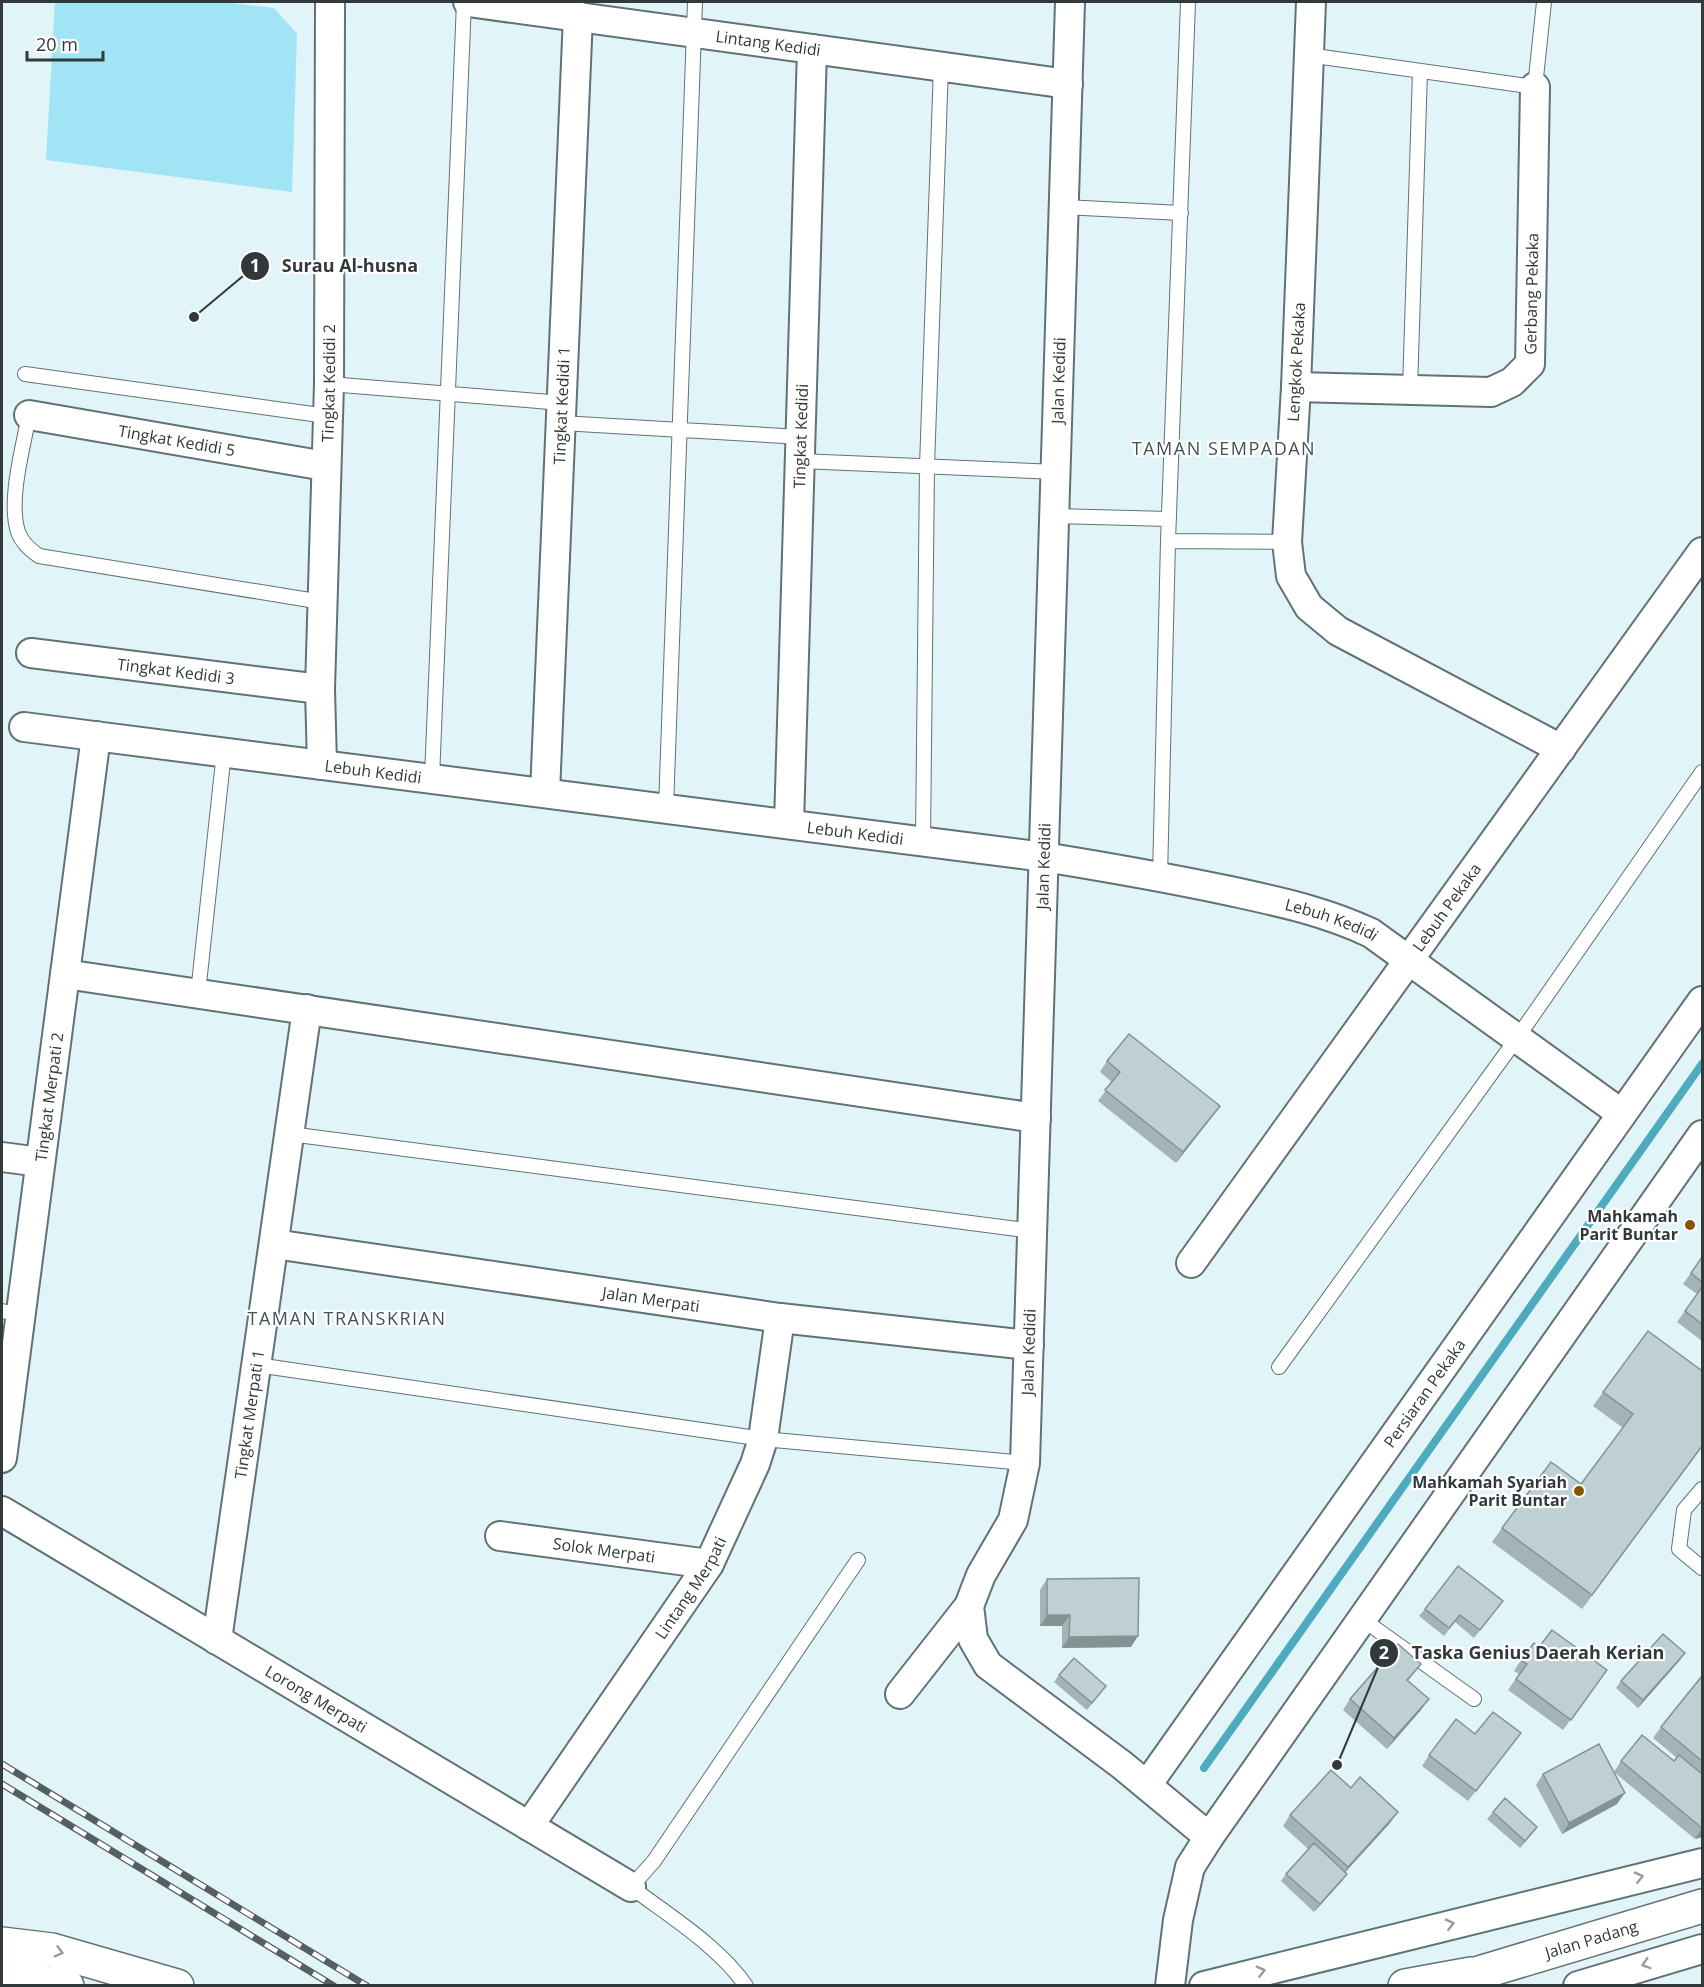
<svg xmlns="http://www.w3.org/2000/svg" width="1704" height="1987" font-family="'Open Sans',sans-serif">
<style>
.green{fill:#a0e4f5}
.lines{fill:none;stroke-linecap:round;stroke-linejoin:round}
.stream{stroke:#4eaabe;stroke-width:8}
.service-casing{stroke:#617276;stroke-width:16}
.minor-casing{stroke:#617276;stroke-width:32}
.tertiary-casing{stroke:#617276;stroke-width:36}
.service{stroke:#fff;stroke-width:14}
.minor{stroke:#fff;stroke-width:28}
.tertiary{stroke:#fff;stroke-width:33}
.rail-casing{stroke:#555f61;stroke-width:7}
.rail{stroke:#fff;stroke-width:4.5;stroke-dasharray:14;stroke-linecap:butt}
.wall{fill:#a3b3b6}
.shaded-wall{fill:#859294}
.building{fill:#bed0d4;stroke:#859294;stroke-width:1.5}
.oneway{stroke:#989c9c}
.poi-dot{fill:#895103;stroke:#fff;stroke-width:2}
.labels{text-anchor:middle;stroke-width:4.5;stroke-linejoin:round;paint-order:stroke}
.street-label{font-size:16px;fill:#31393a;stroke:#fff}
.poi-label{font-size:16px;font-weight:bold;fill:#31393a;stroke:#fff;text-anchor:end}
.neighbourhood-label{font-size:18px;letter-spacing:1.5px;fill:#425256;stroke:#fff}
.leader{fill:none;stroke:#31393a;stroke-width:2}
.callout-dot{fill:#31393a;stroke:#fff;stroke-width:2}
.mark-label{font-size:18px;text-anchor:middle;font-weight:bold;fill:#fff}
.callout-label{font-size:18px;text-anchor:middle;font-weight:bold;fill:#31393a;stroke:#fff;stroke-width:4.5;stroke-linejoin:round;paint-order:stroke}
</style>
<rect width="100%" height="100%" fill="#e1f4f8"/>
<path class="green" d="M55 2H223L274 8 297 34 292 192 46 160Z"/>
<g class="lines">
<path class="stream" d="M1204 1768 1702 1064"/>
<g class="service-casing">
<path id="service" d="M1308 55 1535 87 1544 2
M1064 207 1181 213
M25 374 327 416
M329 384 562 403
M1410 390 1420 71
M29 415C23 448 8 500 18 532 22 543 30 550 39 556L322 602
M561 423 801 437
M800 461 1056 472
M1054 516 1169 519
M1168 541 1287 542
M432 778 464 2
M666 808 695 2
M923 841 927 466 941 66
M1160 877 1168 541 1188 2
M198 993 224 752
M290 1134 1032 1231
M2 1311 21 1315
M257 1365 763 1439 1025 1463
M1279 1367 1517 1038 1702 772
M1702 1489 1684 1510 1679 1549 1702 1568
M1362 1619 1474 1699
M746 1986C720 1947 668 1915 631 1887L654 1861 858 1560"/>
</g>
<g class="minor-casing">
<g id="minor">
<path id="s1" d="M468 2 1068 84"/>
<path d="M1311 2 1296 387 1287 542 1291 576 1309 607 1338 631 1561 749"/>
<path id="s2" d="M1296 387 1491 392 1512 382 1530 364 1535 87"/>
<path id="s3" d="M29 415 325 466"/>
<path id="s4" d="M31 653 320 689"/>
<path id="s5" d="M24 727 1044 857C1106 867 1168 878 1230 891 1280 902 1324 911 1371 933L1622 1114"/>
<path id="s6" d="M322 765 320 689 329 384 330 2"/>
<path id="s7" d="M545 793 578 16"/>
<path id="s8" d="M789 824 812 49"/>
<path d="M65 974 1036 1118"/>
<path d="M2 1157 40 1162"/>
<path id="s9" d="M274 1244 780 1318 1029 1345"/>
<path id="s10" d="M1191 1263 1702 552"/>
<path id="s11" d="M2 1458 96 736"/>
<path id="s12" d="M2 1511 631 1887"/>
<path id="s13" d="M500 1536 709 1564"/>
<path d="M969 1606 973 1639 988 1665 1122 1765 1209 1837"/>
<path id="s14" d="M217 1640 307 1009"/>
<path id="s15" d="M900 1694 969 1606 981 1575 1013 1520 1025 1463 1070 2"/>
<path id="s16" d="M1147 1785 1702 1001"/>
<path id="s17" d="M529 1826 709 1564 755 1464 763 1439 780 1318"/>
<path d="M1170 1986 1178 1920 1190 1867 1209 1837 1702 1135"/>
<path d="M1204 1986 1702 1863"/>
<path d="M1578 1986 1702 1949"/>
</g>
</g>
<g class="tertiary-casing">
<g id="tertiary">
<path d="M2 1944 52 1950 177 1986"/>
<path d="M2 1975 67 1986"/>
<path d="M1405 1986 1471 1974"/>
<path id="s18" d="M1449 1986 1479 1973 1702 1906"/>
</g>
</g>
<use href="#service" class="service"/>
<use href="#minor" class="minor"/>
<use href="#tertiary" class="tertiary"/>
<g class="rail-casing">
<path id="rail" d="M2 1764 367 1986
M2 1784 334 1986"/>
</g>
<use href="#rail" class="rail"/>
</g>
<path class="wall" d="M1107 1061 1220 1106 1176 1163 1098 1101 1112 1082 1100 1072Z
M1702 1257V1341L1677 1322 1697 1294 1683 1284Z
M1603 1392 1702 1447 1582 1609 1492 1542 1502 1528 1581 1484 1623 1428 1593 1406Z
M1047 1579 1131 1647 1062 1648V1626H1040V1590Z
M1503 1601 1474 1638 1455 1622 1444 1636 1419 1616 1425 1609Z
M1539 1647 1607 1670 1563 1730 1508 1690 1519 1674 1514 1671 1521 1660Z
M1680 1660 1638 1708 1616 1688 1621 1681Z
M1421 1664 1408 1681 1421 1710 1387 1749 1343 1710 1350 1699Z
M1059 1675 1106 1686 1087 1710 1054 1682Z
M1702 1676V1837L1695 1839 1614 1772 1617 1804 1562 1834 1536 1785 1543 1774 1614 1772 1621 1761H1674L1677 1758 1653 1738 1661 1727Z
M1521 1733 1468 1801 1422 1766 1429 1755 1475 1734Z
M1493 1812 1537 1827 1520 1848 1487 1819Z
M1290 1815 1390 1823 1345 1872 1342 1881 1314 1912 1281 1881 1286 1874 1308 1849 1283 1826Z"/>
<path class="shaded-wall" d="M1220 1106 1212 1117 1176 1163 1183 1152Z
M1702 1446V1447L1582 1609 1592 1595Z
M1047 1615H1070L1062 1626H1040Z
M1138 1636 1131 1647 1062 1648 1069 1637Z
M1685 1653 1680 1660 1638 1708 1643 1700Z
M1429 1699 1421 1710 1387 1749 1394 1738Z
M1625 1793 1617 1804 1562 1834 1569 1823Z
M1398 1812 1390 1823 1340 1878 1348 1867Z
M1537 1827 1532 1834 1520 1848 1525 1841Z
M1702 1828V1837L1695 1839Z
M1347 1874 1342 1881 1314 1912 1320 1904Z"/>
<path class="building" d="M1129 1034 1220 1106 1183 1152 1105 1090 1120 1072 1107 1061Z
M1702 1257V1282L1691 1273Z
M1702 1287V1324L1685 1311Z
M1648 1331 1702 1371V1446L1592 1595 1502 1528 1551 1462 1581 1484 1633 1414 1603 1392Z
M1458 1566 1503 1601 1480 1630 1460 1615 1449 1628 1425 1609Z
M1139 1578 1138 1636 1069 1637 1070 1615H1047V1579Z
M1552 1630 1607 1670 1571 1720 1516 1679 1527 1664 1521 1660 1534 1643 1539 1647Z
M1663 1634 1685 1653 1643 1700 1621 1681Z
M1398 1644 1421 1664 1407 1680 1429 1699 1394 1738 1350 1699Z
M1074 1658 1106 1686 1092 1703 1059 1675Z
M1702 1676V1761L1661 1727Z
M1493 1712 1521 1733 1476 1791 1429 1755 1456 1719 1475 1734Z
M1642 1735 1674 1761 1679 1755 1702 1774V1828L1621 1761Z
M1599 1744 1625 1793 1569 1823 1543 1774Z
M1331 1770 1351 1788 1360 1777 1398 1812 1348 1867 1290 1815Z
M1505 1798 1537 1827 1525 1841 1493 1812Z
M1314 1843 1347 1874 1320 1904 1286 1874Z"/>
<defs><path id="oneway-chevron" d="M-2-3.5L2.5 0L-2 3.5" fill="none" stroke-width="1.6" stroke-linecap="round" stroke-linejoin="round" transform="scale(1.5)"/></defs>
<g class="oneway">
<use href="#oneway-chevron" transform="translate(1639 1877) rotate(-13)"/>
<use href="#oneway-chevron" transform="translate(1450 1924) rotate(-14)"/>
<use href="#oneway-chevron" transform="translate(59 1952) rotate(15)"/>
<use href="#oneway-chevron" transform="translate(1646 1964) rotate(164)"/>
<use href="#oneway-chevron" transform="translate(1261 1971) rotate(-14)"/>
</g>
<g class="poi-dot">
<circle cx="1690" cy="1225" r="6"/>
<circle cx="1579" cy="1491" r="6"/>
</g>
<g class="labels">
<g class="street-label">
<text dy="6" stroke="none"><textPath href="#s1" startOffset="303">Lintang Kedidi</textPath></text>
<text dy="6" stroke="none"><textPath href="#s2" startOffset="314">Gerbang Pekaka</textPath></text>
<text transform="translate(1296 362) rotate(-87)" y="6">Lengkok Pekaka</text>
<text dy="6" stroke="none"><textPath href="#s15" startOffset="1350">Jalan Kedidi</textPath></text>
<text dy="6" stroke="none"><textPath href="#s6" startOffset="382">Tingkat Kedidi 2</textPath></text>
<text dy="6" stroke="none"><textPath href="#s7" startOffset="388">Tingkat Kedidi 1</textPath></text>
<text dy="6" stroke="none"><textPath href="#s8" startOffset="388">Tingkat Kedidi</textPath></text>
<text dy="6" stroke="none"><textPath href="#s3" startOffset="150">Tingkat Kedidi 5</textPath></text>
<text dy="6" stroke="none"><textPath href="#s4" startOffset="146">Tingkat Kedidi 3</textPath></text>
<text dy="6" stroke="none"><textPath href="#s5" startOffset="352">Lebuh Kedidi</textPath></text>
<text dy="6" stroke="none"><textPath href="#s5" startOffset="838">Lebuh Kedidi</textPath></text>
<text dy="6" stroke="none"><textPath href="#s15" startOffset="864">Jalan Kedidi</textPath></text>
<text dy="6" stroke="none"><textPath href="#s10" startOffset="438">Lebuh Pekaka</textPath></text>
<text dy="6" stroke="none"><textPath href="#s5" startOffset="1323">Lebuh Kedidi</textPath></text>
<text dy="6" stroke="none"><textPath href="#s11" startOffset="364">Tingkat Merpati 2</textPath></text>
<text dy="6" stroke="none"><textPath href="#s9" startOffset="381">Jalan Merpati</textPath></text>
<text dy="6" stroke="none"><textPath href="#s15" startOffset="378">Jalan Kedidi</textPath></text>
<text dy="6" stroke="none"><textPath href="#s16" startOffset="480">Persiaran Pekaka</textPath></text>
<text dy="6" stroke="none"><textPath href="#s14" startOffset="228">Tingkat Merpati 1</textPath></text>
<text dy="6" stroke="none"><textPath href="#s13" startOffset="105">Solok Merpati</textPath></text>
<text dy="6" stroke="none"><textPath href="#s17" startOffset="288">Lintang Merpati</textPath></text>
<text dy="6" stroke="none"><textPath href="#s12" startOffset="366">Lorong Merpati</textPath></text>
<text dy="6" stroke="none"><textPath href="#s18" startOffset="150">Jalan Padang</textPath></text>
</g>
<g class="poi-label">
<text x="1678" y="1222">Mahkamah<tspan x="1678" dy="18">Parit Buntar</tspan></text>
<text x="1567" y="1488">Mahkamah Syariah<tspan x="1567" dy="18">Parit Buntar</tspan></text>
</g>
<g class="neighbourhood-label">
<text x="1224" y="455">TAMAN SEMPADAN</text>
<text x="347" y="1325">TAMAN TRANSKRIAN</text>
</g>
</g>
<path class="leader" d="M194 317L255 266M1337 1765L1384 1653"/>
<g class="callout-dot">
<circle cx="194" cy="317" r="6"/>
<circle cx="1337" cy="1765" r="6"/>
<circle cx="255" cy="266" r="15"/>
<circle cx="1384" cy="1653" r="15"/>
</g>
<g class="mark-label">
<text x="255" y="272">1</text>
<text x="1384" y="1659">2</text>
</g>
<g class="callout-label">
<text x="350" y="272">Surau Al-husna</text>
<text x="1538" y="1659">Taska Genius Daerah Kerian</text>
</g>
<rect width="1704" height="1987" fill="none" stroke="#31393a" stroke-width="6"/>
<path d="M27 51v9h76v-9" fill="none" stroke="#31393a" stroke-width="3"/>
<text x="36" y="51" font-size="18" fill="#31393a" stroke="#ffffff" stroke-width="4.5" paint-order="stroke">20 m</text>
</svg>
